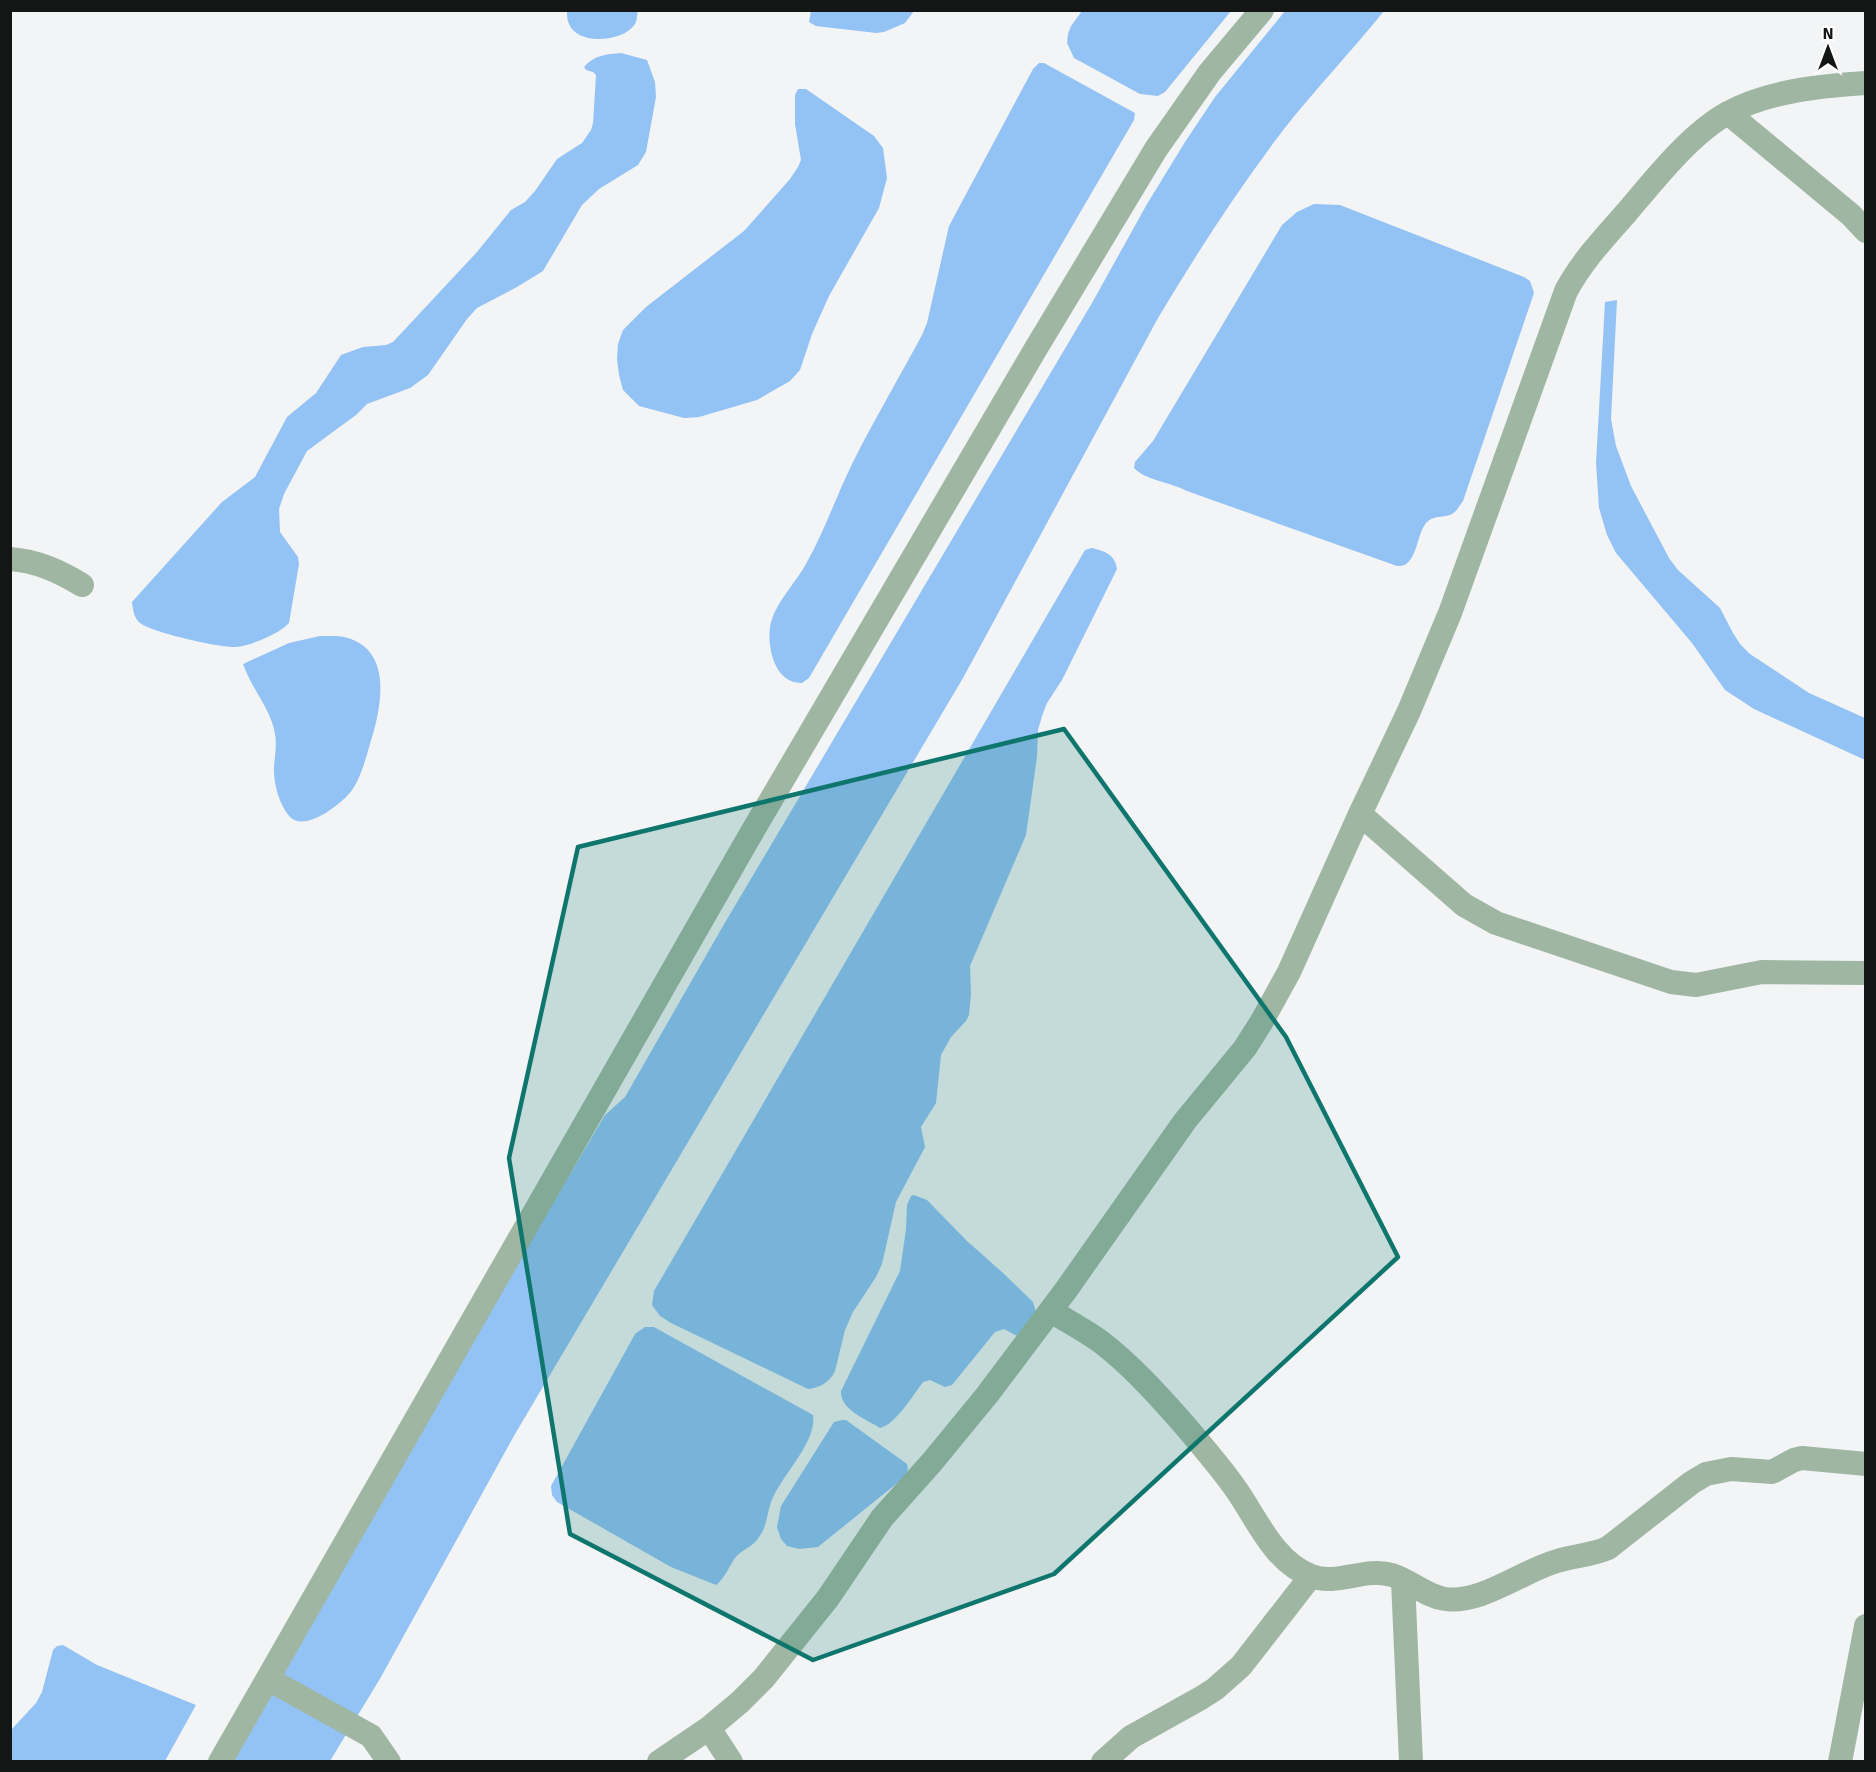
<svg xmlns="http://www.w3.org/2000/svg" width="1876" height="1772" font-family="Signika,sans-serif">
<style>
.water{fill:#93c2f4}
.lines{fill:none;stroke-linecap:round;stroke-linejoin:round}
.minor{stroke:#9fb7a2;stroke-width:24}
.marked{fill:#0f766e;fill-opacity:0.2;stroke:#0f766e;stroke-width:4.5;stroke-linejoin:round}
</style>
<rect width="100%" height="100%" fill="#f3f4f6"/>
<path class="water" d="M567 11V10L638 11C637 15 637 21 635 24 624 42 578 46 569 24 567 20 567 15 567 11Z
M811 11V10L914 11 905 23 884 32 876 33 816 26 809 22Z
M1082 11V10L1231 11 1165 92 1158 96 1140 94 1074 58 1067 43 1068 34 1071 26Z
M1285 11H1384C1352 51 1316 88 1284 129 1238 189 1197 253 1158 318L963 678 515 1434 381 1677 330 1761 233 1762C358 1546 478 1328 605 1115L625 1097 723 926 1092 303 1147 204 1185 142 1215 97Z
M621 53 647 60 655 82 656 97 646 152 638 165 599 189 582 205 543 271 517 287 477 308 467 319 428 375 410 388 367 404 356 415 307 451 284 494 279 509 280 532 298 557 299 564 289 623C279 634 250 646 235 647 220 648 151 632 140 623 134 618 133 610 132 602L222 502 255 477 287 417 316 393 341 355 363 347 386 345 393 342 477 252 511 210 525 202 535 191 557 159 582 143 591 130 593 123 596 75 593 72 586 70 584 67C594 55 607 54 621 53Z
M1039 63H1044L1135 113 1134 120 809 678 802 683C775 684 767 648 770 627 774 604 795 584 806 564 824 532 836 497 852 464 874 420 899 378 922 335L927 323 949 226 1033 69Z
M798 89H806L874 136 883 148 887 178 879 208 829 296 812 334 800 370 790 381 757 400 699 417 684 418 639 406 623 390 619 375 617 359 618 344 623 330 646 307 744 231 790 179 798 167 801 160 795 124V95Z
M1314 204 1340 205 1524 277 1530 281 1534 293 1463 501C1459 506 1456 513 1450 515 1439 518 1431 515 1424 526 1416 539 1416 568 1397 566L1187 491C1171 482 1146 481 1134 468L1135 462 1153 441 1282 225 1297 212Z
M1617 300 1611 419 1616 446 1631 486 1669 558 1678 570 1720 608 1733 633 1740 644 1750 654 1809 693 1865 718V760L1754 709 1725 690 1692 643 1616 553 1607 535 1599 508 1596 463 1605 302Z
M1092 548C1104 551 1115 554 1117 569L1062 680 1047 703 1042 716 1038 730 1037 757 1026 835 970 966 971 994 969 1015 966 1021 951 1037 941 1055 936 1103 921 1127 925 1147 896 1202 882 1264 876 1277 853 1312 845 1330 835 1371C830 1382 820 1388 808 1389L671 1323 660 1316 652 1305 654 1291 1085 550Z
M320 636C330 636 342 635 351 639 394 655 380 712 370 744 365 761 360 781 349 794 338 806 305 832 290 817 279 805 273 782 274 766 275 755 277 744 275 734 271 709 251 688 243 664L289 643Z
M914 1195 927 1200 966 1240 1003 1273 1033 1302 1036 1312 1017 1336 1004 1329 995 1332 952 1385 945 1387 930 1380 923 1382C914 1394 895 1425 880 1428 866 1419 840 1410 841 1391L900 1271 906 1229 907 1205 911 1196Z
M645 1327H654L813 1415C817 1443 781 1475 771 1502 767 1513 767 1527 759 1537 753 1547 741 1550 735 1558 728 1568 726 1577 716 1585L671 1567 557 1502 552 1495 551 1486 635 1334Z
M842 1420H846L907 1464 908 1468 906 1476 818 1547 799 1549 787 1546 781 1539 777 1527 781 1506 834 1422Z
M63 1645 97 1665 196 1705 165 1761H11V1730L36 1703 42 1692 53 1650 57 1646Z"/>
<g class="lines">
<path class="minor" d="M1728 113 1851 215 1866 231
M10 559C37 561 59 571 82 585
M1360 814 1464 905 1496 923 1671 982 1696 985 1762 972 1866 973
M1051 1311C1067 1321 1085 1330 1101 1342 1131 1365 1156 1393 1181 1421 1199 1442 1217 1463 1233 1485 1256 1516 1272 1561 1311 1576 1337 1586 1365 1567 1392 1575 1411 1581 1425 1596 1445 1599 1479 1604 1519 1574 1551 1563 1570 1556 1590 1556 1608 1548L1691 1483 1706 1474 1731 1469 1772 1472 1794 1460 1802 1458 1866 1464
M1403 1581 1411 1762
M268 1679 371 1736 389 1762
M709 1728 731 1762
M220 1762 748 839 1035 350 1156 149 1210 72 1262 10
M659 1762 709 1728 740 1702 764 1678 828 1598 882 1518 932 1462 987 1395 1066 1290 1185 1121 1245 1048 1262 1021 1289 972 1360 814 1409 711 1450 613 1566 291C1582 261 1605 237 1627 212 1654 180 1691 133 1728 113 1768 91 1820 86 1866 83
M1103 1762 1131 1737 1201 1698 1215 1689 1241 1666 1311 1576
M1840 1762 1866 1626"/>
</g>
<path class="marked" d="M1064 729 1286 1037 1398 1257 1054 1574 813 1660 570 1534 509 1158 578 847Z"/>
<rect width="1876" height="1772" fill="none" stroke="#141515" stroke-width="24"/>
<g transform="translate(1828 48)" stroke="#ffffff" stroke-width="4.5" paint-order="stroke">
<path d="M0-4.5L10 22L0 15L-10 22Z" fill="#141515"/>
<text y="-9" font-size="16" font-weight="bold" text-anchor="middle" fill="#141515">N</text>
</g>
</svg>
